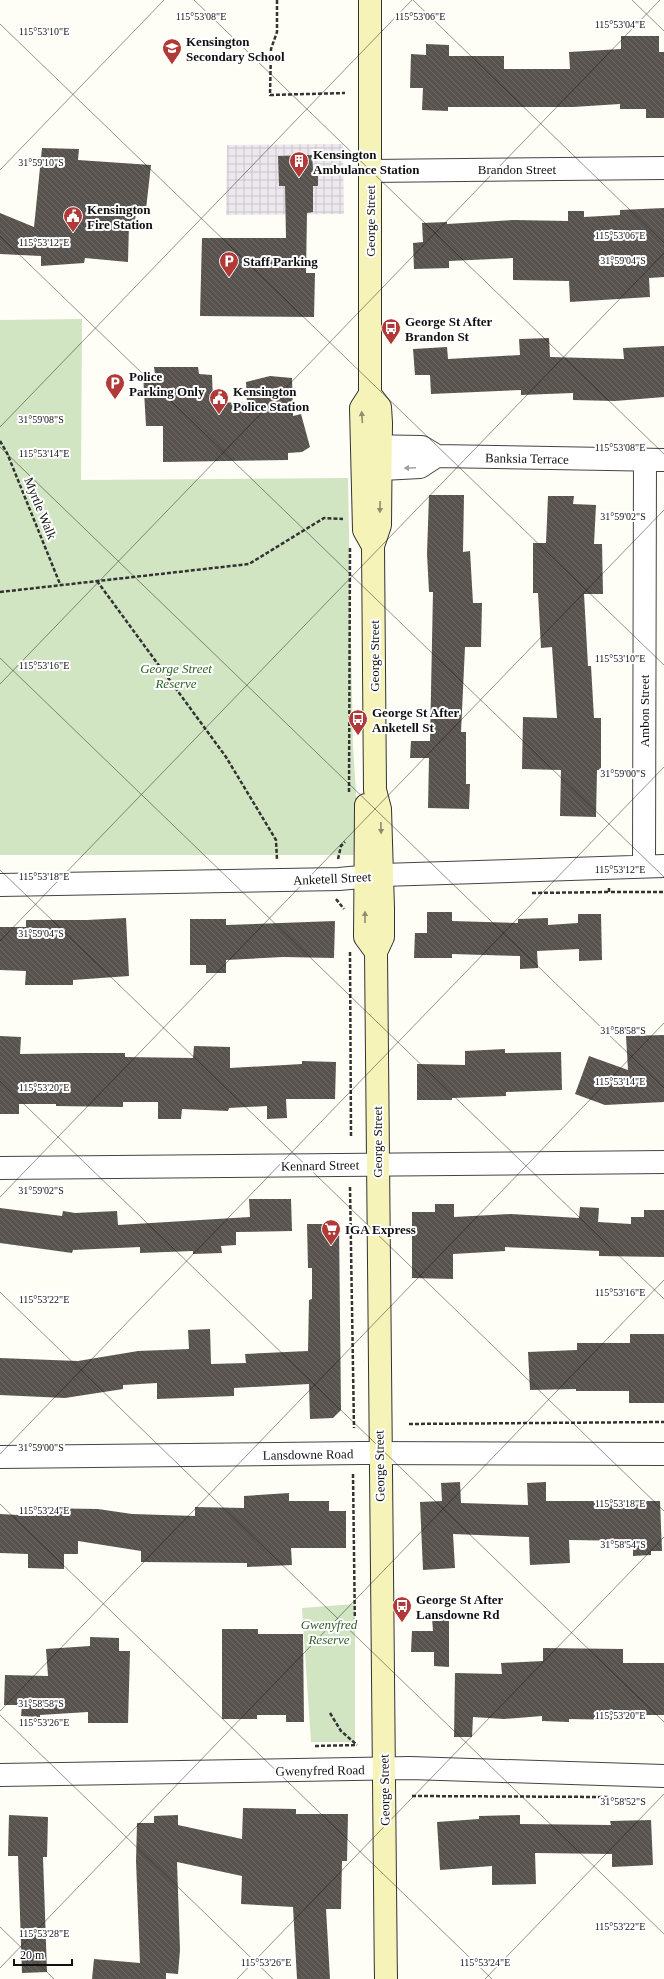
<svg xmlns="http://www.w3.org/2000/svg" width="664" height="1979" font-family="'Times New Roman',serif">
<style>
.industrial{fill:url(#industrial-grid)}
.park{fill:#d2e5c2}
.building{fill:url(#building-back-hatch)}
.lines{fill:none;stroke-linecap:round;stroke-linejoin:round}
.street-casing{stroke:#444;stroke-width:24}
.secondary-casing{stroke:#333;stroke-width:24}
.path{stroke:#333;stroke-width:2.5;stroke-dasharray:4 2;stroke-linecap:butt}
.street{stroke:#fff;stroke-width:22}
.secondary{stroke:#f6f3b9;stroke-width:22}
.oneway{fill:#8f8d6d}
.oneway2{fill:#a0a0a0}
.ticks{fill:none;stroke:#111;stroke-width:1;stroke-opacity:0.45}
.labels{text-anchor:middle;stroke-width:4;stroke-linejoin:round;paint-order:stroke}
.poi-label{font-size:13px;font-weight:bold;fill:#111;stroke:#fff;text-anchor:start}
.street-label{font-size:13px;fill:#111;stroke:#fff}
.park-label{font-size:13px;font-style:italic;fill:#306228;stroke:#fff}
.ticks-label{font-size:10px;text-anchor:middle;fill:#111;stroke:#fff;stroke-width:4;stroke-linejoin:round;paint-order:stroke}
</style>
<defs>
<pattern id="industrial-grid" width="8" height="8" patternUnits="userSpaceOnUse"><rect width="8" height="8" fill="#ede7ee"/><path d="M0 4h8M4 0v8" fill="none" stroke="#cac5cb"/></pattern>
<pattern id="building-back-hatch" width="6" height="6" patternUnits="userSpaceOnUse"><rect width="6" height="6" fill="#58534e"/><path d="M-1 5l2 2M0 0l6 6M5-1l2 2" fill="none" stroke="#6b6763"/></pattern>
</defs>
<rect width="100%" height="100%" fill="#fefdf6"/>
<path class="industrial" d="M343 144 344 214 226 215 227 145Z"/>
<path class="park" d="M82 319 81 480 348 478 353 746 360 855H0V320Z
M355 1604V1742H311L302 1608Z"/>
<path class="building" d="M621 36H659V52H664V118H646V109H620V104L573 107H448V111L422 110 423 88H410L411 54 426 55V44L449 45V56H504V69H570L569 52 621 49Z
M42 148 79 149 78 160 151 165 146 209 136 208 135 224H129L128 262 85 258 84 263 41 266V256L0 254V213L34 227Z
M312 155 313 169H318V186H313V212L307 213 306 273H315L314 317 200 316 202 238H286L285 186H279L278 156Z
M664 208V277L649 278 650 297 570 302 569 281 513 280V258L449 261V268L414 269 413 243 423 242 422 223 447 222V224L514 220 568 221V211H584V217L620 215V210Z
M549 338 550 357 624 359 623 348 664 346V397L615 401 573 400V393L521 395V390L431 394 430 375H415L413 349 447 347 448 359 520 355 519 339Z
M154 367H198L199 374 212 375 213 402 247 403 246 382 270 376 292 378 293 416 301 414 310 447 302 452 288 453V460L163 462V426H146L143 374H155Z
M429 495H464L463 552 470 551 473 603H482L481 647H465L461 732H466V784H470L469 809 428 808 429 758H410L411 741H430L433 592H429L427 554Z
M548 496H574L573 504 596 505 594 544H602L603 594H584L588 666H591L594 718H601V770H597L596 817 560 816 561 770 522 769 523 717 557 718 552 647 541 648 538 593H533V543H546Z
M427 912H452V921L518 923V919L548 918V925L578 923V914H601L602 960 579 961V949L537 951 538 968 520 969V956L452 954V958H414L415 933H427Z
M126 918 129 976 73 980V985H25L26 971 0 970V927H26V920H87Z
M190 919H226V925L335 921 334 958 283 957 226 960V973H206V965H190Z
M664 1035V1102L605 1105 575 1094 589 1056 628 1070 626 1036Z
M0 1036 21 1037 20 1054 85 1053H125V1057L193 1058 194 1046 230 1047V1068L302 1064V1061L336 1062 335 1099H286L287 1118 267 1119V1106L229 1108 228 1111 182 1109 181 1119H158V1102H123V1107L56 1106V1104H19V1114H0Z
M505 1049V1053L561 1052 562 1090 506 1092V1096L452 1098V1100H417V1064L465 1065V1051Z
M249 1199H291L292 1231 236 1232V1245L221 1246 222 1253 193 1254V1251L140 1253V1247L73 1250 72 1253 0 1243V1208L62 1216 63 1211 75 1213 117 1211 118 1225 250 1217Z
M435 1204H454V1217L511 1214 579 1218 580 1207 599 1208 598 1222 631 1224V1217H644V1210H664V1257L599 1256V1251L505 1247V1251L453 1254V1279L412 1278V1212H435Z
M307 1224H339L341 1410 333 1418 310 1419 309 1384 234 1388V1396L157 1399V1383L123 1385V1389L65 1398 0 1395V1358L78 1361 138 1351 189 1349 188 1330 210 1329 211 1364 246 1363 245 1354 308 1351 309 1300 312 1299V1268H308Z
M630 1334H664V1403H629V1391H576V1389L530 1390 528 1352 577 1350V1343H630Z
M460 1482 461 1503 528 1505 527 1483 546 1482V1501H660L662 1551H651V1555L633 1556V1541L569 1540 570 1563 530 1565 529 1537 453 1534 455 1568 423 1570 420 1502 442 1501 441 1483Z
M289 1493V1501H329V1511H346V1548H291L292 1565 247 1567V1563L141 1562V1551L78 1541V1554H64V1569L28 1568V1554L0 1553V1514L36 1516V1508L98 1509 132 1514 195 1516V1507L244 1508V1496Z
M432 1618H449V1667L434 1666V1652H411L412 1631H433Z
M222 1629H258V1634H303L304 1722H286V1715H257V1719H222Z
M90 1637 119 1638V1651H130L128 1723H88V1712L40 1715V1717L21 1716 22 1705H4L5 1675 48 1676 46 1649 90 1646Z
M543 1648 623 1649V1663H664V1715H622V1720L569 1719V1722L542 1721V1716L504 1719 473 1717 472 1737H454L455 1673 502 1674 501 1663 543 1661Z
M243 1808 296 1809V1814H348L347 1861H342L341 1909H326L330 1979H297L293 1907 241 1904 242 1876 177 1862 180 1950 178 1974 166 1973V1979H92L94 1959 140 1963 136 1861 137 1823H154V1816L178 1815V1825L242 1839Z
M9 1815 48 1817 47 1857H43L47 1972 22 1973 18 1856H8Z
M520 1815V1824L611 1825 610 1821 651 1820 653 1865 612 1867V1854L535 1853 536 1884 492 1885V1866L440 1870 437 1822 479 1819V1816Z"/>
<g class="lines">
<g class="street-casing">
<path id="street" d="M370 171 664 168
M362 446 422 447 437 456 664 460
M363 470 420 467 437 456
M644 866 645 460
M0 885 339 879 382 875 664 866
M0 1168 664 1162
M0 1457 361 1453 664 1454
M0 1775 410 1768 664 1776"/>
</g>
<g class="secondary-casing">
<path id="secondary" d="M370 0V394L361 408 364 530 373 546
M370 394 380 407 381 423 380 525 373 546 375 790 380 809 383 908V937L376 952C377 1295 381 1637 386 1979
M366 805 365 937 376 952"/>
</g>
<path class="path" d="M277 0V32L271 49 270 95 345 93
M0 441 7 453 60 584
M97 581 226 757 276 840 277 860
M0 592 249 564 324 518 343 519
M349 792 350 547
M338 859 341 846 345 842
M609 888V892H664
M532 893 609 892
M336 899 344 909
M350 952 351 1137
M350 1187 354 1428
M409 1424 664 1422
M353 1474 355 1631
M330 1713 341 1731 357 1745
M315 1746 357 1745
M412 1796 608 1797"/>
<use href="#street" class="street"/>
<use href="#secondary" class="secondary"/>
</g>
<defs><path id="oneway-solid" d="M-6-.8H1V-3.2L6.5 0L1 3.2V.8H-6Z"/></defs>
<g class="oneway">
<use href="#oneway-solid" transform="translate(362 417) rotate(-94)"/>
<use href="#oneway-solid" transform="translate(380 507) rotate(91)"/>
<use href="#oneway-solid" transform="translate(381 828) rotate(89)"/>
<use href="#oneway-solid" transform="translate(365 917) rotate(-90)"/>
</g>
<use class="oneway2" href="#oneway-solid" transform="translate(410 468) rotate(178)"/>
<path class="ticks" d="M194 0 664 454M413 0 664 243M632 0 664 31M0 24 664 665M0 170 164 0M0 236 664 877M0 427 412 0M0 447 664 1088M0 658 664 1299M0 684 660 0M0 870 664 1511M0 941 664 253M0 1081 664 1722M0 1197 664 510M0 1292 664 1934M0 1454 664 767M0 1504 492 1979M0 1711 664 1023M0 1715 273 1979M0 1927 54 1979M0 1968 664 1280M237 1979 664 1537M485 1979 664 1794"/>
<defs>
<g id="school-pin" transform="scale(1)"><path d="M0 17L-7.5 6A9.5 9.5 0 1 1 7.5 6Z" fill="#b13a38" stroke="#fff"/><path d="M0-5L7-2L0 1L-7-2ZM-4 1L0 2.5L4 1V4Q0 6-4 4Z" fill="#fff"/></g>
<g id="building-pin" transform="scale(1)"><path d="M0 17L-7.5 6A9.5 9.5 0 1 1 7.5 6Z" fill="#b13a38" stroke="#fff"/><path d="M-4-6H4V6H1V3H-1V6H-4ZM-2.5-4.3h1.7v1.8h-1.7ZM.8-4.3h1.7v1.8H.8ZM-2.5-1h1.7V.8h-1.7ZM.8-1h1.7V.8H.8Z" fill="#fff"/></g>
<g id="civic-pin" transform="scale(1)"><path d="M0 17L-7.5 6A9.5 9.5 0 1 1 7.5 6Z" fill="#b13a38" stroke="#fff"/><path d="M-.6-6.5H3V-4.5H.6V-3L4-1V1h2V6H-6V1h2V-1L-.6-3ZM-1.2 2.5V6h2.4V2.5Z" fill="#fff"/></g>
<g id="parking-pin" transform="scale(1)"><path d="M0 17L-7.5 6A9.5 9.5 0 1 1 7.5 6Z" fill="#b13a38" stroke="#fff"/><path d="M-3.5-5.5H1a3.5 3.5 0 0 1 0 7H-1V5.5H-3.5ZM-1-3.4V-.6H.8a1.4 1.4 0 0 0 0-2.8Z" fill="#fff"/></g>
<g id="bus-pin" transform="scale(1)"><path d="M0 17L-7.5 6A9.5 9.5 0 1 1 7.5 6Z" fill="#b13a38" stroke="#fff"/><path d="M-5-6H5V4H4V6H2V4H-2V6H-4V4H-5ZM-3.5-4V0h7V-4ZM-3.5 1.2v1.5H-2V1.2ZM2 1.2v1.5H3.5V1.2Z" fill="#fff"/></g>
<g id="supermarket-pin" transform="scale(1)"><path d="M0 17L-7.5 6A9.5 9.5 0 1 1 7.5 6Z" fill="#b13a38" stroke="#fff"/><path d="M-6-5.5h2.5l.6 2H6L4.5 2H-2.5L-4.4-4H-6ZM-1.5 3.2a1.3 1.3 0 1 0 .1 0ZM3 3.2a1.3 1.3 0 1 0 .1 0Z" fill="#fff"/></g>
</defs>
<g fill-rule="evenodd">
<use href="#school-pin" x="172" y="48"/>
<use href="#building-pin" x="299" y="161"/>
<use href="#civic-pin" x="73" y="216"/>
<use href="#parking-pin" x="229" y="261"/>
<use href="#bus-pin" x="391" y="328"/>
<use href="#parking-pin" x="115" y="383"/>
<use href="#civic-pin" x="219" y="398"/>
<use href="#bus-pin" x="358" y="719"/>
<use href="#supermarket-pin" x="331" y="1229"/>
<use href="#bus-pin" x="402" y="1606"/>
</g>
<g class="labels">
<g class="poi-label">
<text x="186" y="46">Kensington<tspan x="186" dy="15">Secondary School</tspan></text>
<text x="313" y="159">Kensington<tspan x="313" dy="15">Ambulance Station</tspan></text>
<text x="87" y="214">Kensington<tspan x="87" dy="15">Fire Station</tspan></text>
<text x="243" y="266">Staff Parking</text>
<text x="405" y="326">George St After<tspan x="405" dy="15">Brandon St</tspan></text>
<text x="129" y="381">Police<tspan x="129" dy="15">Parking Only</tspan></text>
<text x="233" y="396">Kensington<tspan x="233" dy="15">Police Station</tspan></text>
<text x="372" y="717">George St After<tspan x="372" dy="15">Anketell St</tspan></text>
<text x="345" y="1234">IGA Express</text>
<text x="416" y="1604">George St After<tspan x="416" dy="15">Lansdowne Rd</tspan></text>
</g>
<g class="street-label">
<text x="517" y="174">Brandon Street</text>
<text transform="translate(370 221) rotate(-90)" y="5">George Street</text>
<text transform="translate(527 458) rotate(1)" y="5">Banksia Terrace</text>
<text transform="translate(41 508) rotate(68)" y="5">Myrtle Walk</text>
<text transform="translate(374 656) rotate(-90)" y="5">George Street</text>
<text transform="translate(644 711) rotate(-90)" y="5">Ambon Street</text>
<text transform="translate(332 878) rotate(-3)" y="5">Anketell Street</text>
<text transform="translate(377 1142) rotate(-90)" y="5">George Street</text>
<text transform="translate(320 1165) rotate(-1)" y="5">Kennard Street</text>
<text transform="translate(308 1454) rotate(-1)" y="5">Lansdowne Road</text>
<text transform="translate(379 1466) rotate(-91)" y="5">George Street</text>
<text transform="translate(320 1770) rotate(-1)" y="5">Gwenyfred Road</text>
<text transform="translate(384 1790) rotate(-91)" y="5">George Street</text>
</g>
<g class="park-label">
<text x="176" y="673">George Street<tspan x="176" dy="15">Reserve</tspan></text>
<text x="329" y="1629">Gwenyfred<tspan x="329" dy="15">Reserve</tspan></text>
</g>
</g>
<g class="ticks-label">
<text x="201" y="20">115°53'08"E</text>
<text x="420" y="20">115°53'06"E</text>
<text x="620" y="28">115°53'04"E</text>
<text x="44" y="35">115°53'10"E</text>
<text x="41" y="166">31°59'10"S</text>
<text x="620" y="239">115°53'06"E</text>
<text x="44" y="246">115°53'12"E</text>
<text x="623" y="264">31°59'04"S</text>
<text x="41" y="423">31°59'08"S</text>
<text x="620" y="451">115°53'08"E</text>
<text x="44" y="457">115°53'14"E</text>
<text x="623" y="520">31°59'02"S</text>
<text x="620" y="662">115°53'10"E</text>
<text x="44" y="669">115°53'16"E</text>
<text x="623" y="777">31°59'00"S</text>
<text x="620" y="873">115°53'12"E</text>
<text x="44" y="880">115°53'18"E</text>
<text x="41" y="937">31°59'04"S</text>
<text x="623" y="1034">31°58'58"S</text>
<text x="620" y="1085">115°53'14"E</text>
<text x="44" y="1091">115°53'20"E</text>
<text x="41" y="1194">31°59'02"S</text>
<text x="620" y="1296">115°53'16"E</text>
<text x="44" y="1303">115°53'22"E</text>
<text x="41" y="1451">31°59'00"S</text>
<text x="620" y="1507">115°53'18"E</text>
<text x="44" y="1514">115°53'24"E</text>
<text x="623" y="1548">31°58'54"S</text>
<text x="41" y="1707">31°58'58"S</text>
<text x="620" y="1719">115°53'20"E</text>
<text x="44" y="1726">115°53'26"E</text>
<text x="623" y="1805">31°58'52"S</text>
<text x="620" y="1930">115°53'22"E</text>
<text x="44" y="1937">115°53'28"E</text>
<text x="266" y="1966">115°53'26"E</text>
<text x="485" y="1966">115°53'24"E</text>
</g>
<path d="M14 1959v6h58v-6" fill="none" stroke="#111111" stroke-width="2"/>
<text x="20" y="1959" font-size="12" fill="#111111" stroke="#ffffff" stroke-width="3" paint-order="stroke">20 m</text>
</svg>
